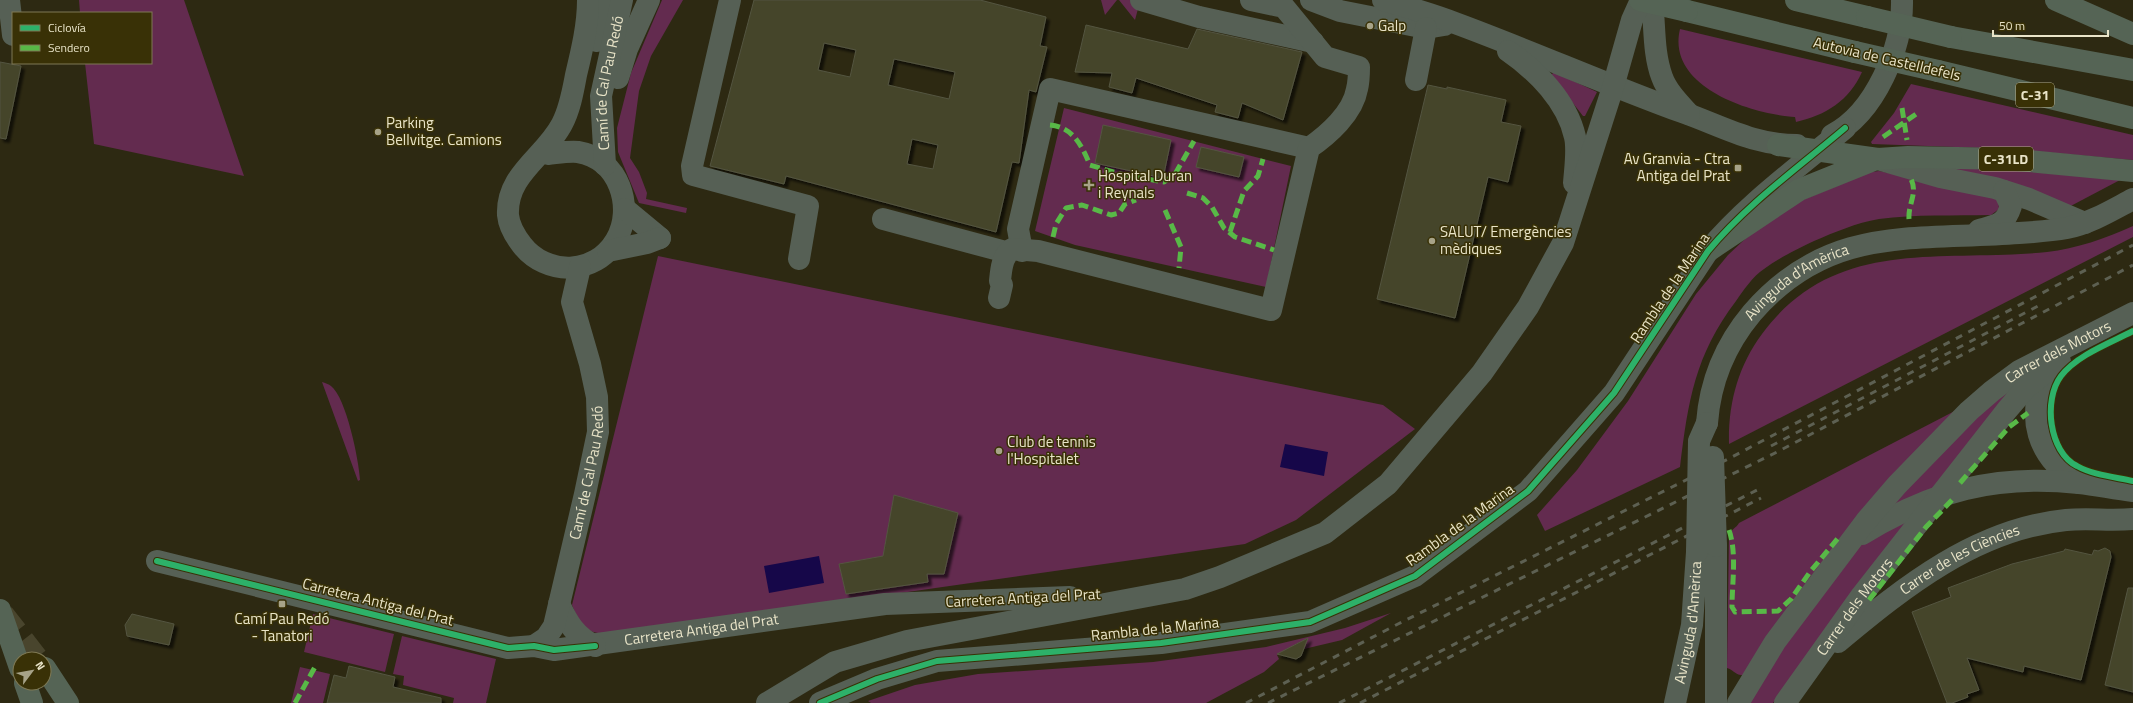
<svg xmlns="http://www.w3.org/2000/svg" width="2133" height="703" font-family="'Titillium Web',sans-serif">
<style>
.green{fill:#632b4f}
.water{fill:#160749}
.building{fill:#44442b;stroke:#545540;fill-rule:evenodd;filter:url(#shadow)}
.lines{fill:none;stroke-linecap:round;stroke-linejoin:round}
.highway-tunnel{stroke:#49452d;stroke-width:22;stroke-dasharray:22 11;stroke-linecap:butt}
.minor{stroke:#566055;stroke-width:22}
.highway{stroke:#556455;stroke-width:22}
.rail{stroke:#5d6052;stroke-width:3;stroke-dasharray:7 7;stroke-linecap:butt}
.minor-bridge{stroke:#566055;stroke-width:22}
.highway-bridge{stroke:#556455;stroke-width:22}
.quiet{stroke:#58b947;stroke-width:5;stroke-dasharray:10 5;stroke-linecap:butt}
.cycleway-casing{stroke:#393106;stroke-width:8}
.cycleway{stroke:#2db169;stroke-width:6}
.poi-dot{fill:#a7a388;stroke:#393106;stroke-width:1.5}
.labels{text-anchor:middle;stroke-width:3;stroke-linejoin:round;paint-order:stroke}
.shield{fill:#393106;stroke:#b4ae8e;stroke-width:1}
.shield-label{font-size:14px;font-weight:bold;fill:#e9e4c8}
.poi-label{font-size:15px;fill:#e9e4c8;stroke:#393106;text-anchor:start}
.street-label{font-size:15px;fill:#e9e4c8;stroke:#393106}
</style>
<defs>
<filter id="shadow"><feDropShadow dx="3.5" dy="3.5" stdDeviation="1" flood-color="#0009"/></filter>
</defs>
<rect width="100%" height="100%" fill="#2d2912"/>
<path class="green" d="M79 0H184L244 176 94 144 85 63H151V13H80Z
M662 0H683L651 56 639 91 630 158 639 172 647 193 646 199 687 208 686 213 639 203 618 152 617 128 631 73Z
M1101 0H1117L1105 15Z
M1119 0H1130L1139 5 1135 20Z
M1680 29 1862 72C1849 101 1826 115 1796 122L1795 117C1751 114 1666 87 1680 29Z
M1554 72 1597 92 1585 116H1583L1551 75Z
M1911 84 2133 135V160L2011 149 1872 144 1871 142 1894 113Z
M1064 108 1291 166 1266 287 1075 245 1035 231Z
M1919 166 2033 172 2120 180 2065 209Z
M1879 171 1998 195 1999 209 1991 215C1954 216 1916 214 1879 219 1856 223 1835 232 1814 241 1797 249 1779 258 1764 269 1753 276 1743 291 1736 301 1695 355 1688 401 1680 467L1545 531 1537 515 1577 470 1628 401 1696 294 1728 255 1744 240 1785 207 1871 172Z
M2133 226V237L1729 444C1728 404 1738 366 1762 334 1835 235 1942 263 2047 252 2076 249 2106 238 2133 226Z
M658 256 1383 405 1415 429 1296 520 1245 544 612 634C587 634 581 628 572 605Z
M2022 374 1939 489 1874 517Z
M322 382C325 383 329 384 331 386 346 397 359 460 360 480L358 481Z
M1972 402 1747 675C1734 676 1736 671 1727 668L1729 534C1732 529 1736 528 1739 523Z
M1923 508 1773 703H1742L1850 550Z
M1391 613 1342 640 1304 649 1300 642 1277 655 1279 659 1264 672 1206 703H871L868 701 915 685 978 674 1153 662 1266 647 1345 628Z
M313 614 394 634 385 672 304 652Z
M402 636 496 659 486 703H453L454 698 403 685 404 676 393 674Z
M300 667 330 674 323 703H291Z"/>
<path class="water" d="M1285 444 1328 452 1324 476 1280 467Z
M819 556 824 583 769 593 764 566Z"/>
<path class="building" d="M754 0H980L1046 17 1040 46 1047 47 1036 92 1029 90 1019 163 1012 162 996 232 786 176 784 184 710 166ZM824 43 856 50 850 77 818 70ZM894 59 955 72 949 99 888 85ZM912 139 938 145 933 169 907 164Z
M1086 25 1188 49 1197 29 1302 52 1283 120 1242 103 1238 118 1215 112 1217 105 1136 78 1132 93 1109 87 1112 73 1075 72Z
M0 62 21 66 6 139 0 138Z
M1428 85 1447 89V87L1506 100 1501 122 1521 126 1508 182 1488 177 1455 318 1377 299Z
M1103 125 1171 140 1163 178 1095 163Z
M1201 147 1244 157 1239 177 1196 167Z
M894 495 958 513 944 574H927L928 582 846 594 839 564 883 556Z
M2105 548 2110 551 2111 557 2081 680 2024 666 2023 672 1967 658 1979 690 1967 694 1968 697 1952 703H1947L1912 612 1951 597 1948 588 2012 564 2064 551 2065 549 2092 555 2094 550 2098 551Z
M2128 588H2133V692L2105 685Z
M132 614 174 624 169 645 127 636 125 625Z
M1308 638 1301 656 1296 659 1277 654Z
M349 666 395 677 393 687 441 698V703H327L334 675 346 678Z"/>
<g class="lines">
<path class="highway-tunnel" d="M3 614 38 659"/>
<g class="minor">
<path d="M9 0 13 35"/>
<path d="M730 0 692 166 693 175 808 206 799 259"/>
<path d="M1141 0 1199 17 1313 42"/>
<path d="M1311 0 1340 11 1426 28 1444 25"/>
<path d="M1383 0C1407 7 1432 14 1455 23 1531 51 1605 84 1682 112 1722 126 1753 145 1797 145"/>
<path d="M1652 0C1655 25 1653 53 1662 77 1667 91 1679 103 1689 114"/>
<path d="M597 41 606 0"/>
<path d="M1508 51C1537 71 1567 101 1575 137 1578 150 1575 169 1574 183"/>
<path d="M618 78 627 49 649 0"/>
<path d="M1416 80 1426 28"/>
<path d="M1832 135C1875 113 1903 47 1902 0"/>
<path d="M548 154C558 153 569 151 578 152 619 158 635 208 616 240 595 276 546 276 522 245 515 236 509 226 508 215 506 174 545 157 562 124 570 109 573 91 576 75 582 50 588 25 588 0"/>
<path d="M1881 160 1940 177 1995 188 2029 199 2085 223"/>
<path id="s1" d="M605 165 601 96 622 0"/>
<path d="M625 209 660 238"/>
<path d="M883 219 1006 252"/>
<path d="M1979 230C1997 225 2005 225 2011 206L2004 191"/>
<path d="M608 251 647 243 660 238"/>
<path d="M1022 251 1018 229 1050 89 1309 148"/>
<path d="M999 298 1002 285 1000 281C1001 270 1002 256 1012 249L1038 251 1271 310 1309 148C1328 135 1353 113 1357 89 1359 81 1359 74 1359 67L1325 57 1284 7 1251 0"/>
<path d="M2048 371C2024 416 2037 457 2079 483"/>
<path id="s2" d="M1707 423C1710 382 1726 344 1752 313 1829 224 1914 241 2019 233 2035 232 2051 231 2067 228 2091 223 2112 210 2133 199"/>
<path d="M1862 534C1933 491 1995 474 2079 483 2097 485 2115 489 2133 491"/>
<path id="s3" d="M157 561 508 648 534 646 554 650 885 604 1070 597"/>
<path d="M559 604C568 623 575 636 595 646"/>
<path id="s4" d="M1838 642C1904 587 1976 529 2066 520 2088 518 2111 521 2133 519"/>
<path id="s5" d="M534 646 546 638 554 626 585 494 598 432 597 397 590 364 572 302 580 267"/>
<path d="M767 703 835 662 907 641 1185 589 1220 577 1325 533 1388 484 1482 373 1528 307 1563 243 1613 87 1632 20 1641 0"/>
<path d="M820 703 877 679 937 661 1161 643 1310 622 1415 576 1528 491 1614 393 1708 251C1747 204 1799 167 1845 128"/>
<path id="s6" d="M1675 703 1692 625 1697 552"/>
<path d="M1716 703V546"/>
<path id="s7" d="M1738 703 1775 642 1866 521 1897 485 1969 411 1992 391 2019 371 2133 313"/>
<path id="s8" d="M1785 703 1862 595 2007 410 2026 388 2060 361"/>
</g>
<path class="highway" d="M1796 0 1867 17
M2056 0 2133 34
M1687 11 1855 52
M1951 37 2133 70
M1938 71 2133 118
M1778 145 1878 159 1908 157 2007 159 2133 171
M1708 251 1799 190 1876 159
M0 610 20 668
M45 668 68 703
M25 683 32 703"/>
<path class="rail" d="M1771 446 2038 306
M1246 703 1398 624 1730 458 2133 245
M1268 703 1777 452 2133 265
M1339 703 1757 490
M1360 703 1761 498"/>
<path class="minor-bridge" d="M1713 457 1716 546
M1697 552 1699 441 1707 423"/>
<path class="highway-bridge" d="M1640 0 1687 11
M1867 17 1951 37
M1855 52 1938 71"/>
<path class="quiet" d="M1902 108 1907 140
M1050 125C1073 127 1082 146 1090 165L1120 174 1164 182 1175 174 1194 141
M1883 137 1919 112
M1187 193 1203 198 1212 207 1224 228 1235 237 1274 250
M1165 210 1181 247 1179 268
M1909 219C1908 203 1918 194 1911 179
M1230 232 1244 191 1258 176 1263 159
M1053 237 1056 224 1066 208 1082 205 1111 215 1119 213 1125 204 1136 200
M1960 483 2009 427 2028 413
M1729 530C1737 553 1732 583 1732 607L1735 612 1778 611 1791 599 1810 572 1839 537
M1869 600 1926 527 1954 498
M295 703 315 667"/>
<g class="cycleway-casing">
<path id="cycleway" d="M2133 331C2110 343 2077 355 2061 376 2043 400 2049 452 2077 466 2093 475 2115 477 2133 481
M157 561 508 648 534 646 554 650 595 646
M820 703 877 679 937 661 1161 643 1310 622 1415 576 1528 491 1614 393 1708 251C1747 204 1799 167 1845 128"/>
</g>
<use href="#cycleway" class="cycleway"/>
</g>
<g class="poi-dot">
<circle cx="1370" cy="26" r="4"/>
<circle cx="378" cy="132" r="4"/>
<rect x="1734" y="164" width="8" height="8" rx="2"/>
<path d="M1087 179h4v4h4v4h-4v4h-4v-4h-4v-4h4z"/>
<circle cx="1432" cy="241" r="4"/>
<circle cx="999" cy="451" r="4"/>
<rect x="278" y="600" width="8" height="8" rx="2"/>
</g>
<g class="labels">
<g class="shield">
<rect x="2016" y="83" width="38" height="24" rx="3"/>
<rect x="1979" y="147" width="54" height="24" rx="3"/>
</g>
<g class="shield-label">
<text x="2035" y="100">C-31</text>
<text x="2006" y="164">C-31LD</text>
</g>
<g class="poi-label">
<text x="1378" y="31">Galp</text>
<text x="386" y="128">Parking<tspan x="386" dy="17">Bellvitge. Camions</tspan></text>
<text x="1730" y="164" text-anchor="end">Av Granvia - Ctra<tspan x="1730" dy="17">Antiga del Prat</tspan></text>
<text x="1098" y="181">Hospital Duran<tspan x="1098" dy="17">i Reynals</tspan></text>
<text x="1440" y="237">SALUT/ Emergències<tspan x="1440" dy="17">mèdiques</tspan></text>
<text x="1007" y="447">Club de tennis<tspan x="1007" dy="17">l'Hospitalet</tspan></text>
<text x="282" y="624" text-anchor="middle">Camí Pau Redó<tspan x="282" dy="17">- Tanatori</tspan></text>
</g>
<g class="street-label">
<text transform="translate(1887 59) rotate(13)" y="5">Autovia de Castelldefels</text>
<text dy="5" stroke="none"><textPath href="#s1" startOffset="83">Camí de Cal Pau Redó</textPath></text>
<text dy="5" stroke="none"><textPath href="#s2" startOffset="176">Avinguda d'Amèrica</textPath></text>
<text transform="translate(1670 288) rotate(-56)" y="5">Rambla de la Marina</text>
<text dy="5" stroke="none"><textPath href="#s7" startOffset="481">Carrer dels Motors</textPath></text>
<text dy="5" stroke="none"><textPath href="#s5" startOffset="186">Camí de Cal Pau Redó</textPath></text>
<text transform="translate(1460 525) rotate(-36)" y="5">Rambla de la Marina</text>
<text dy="5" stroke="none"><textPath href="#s4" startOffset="148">Carrer de les Ciències</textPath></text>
<text transform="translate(1023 598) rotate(-3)" y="5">Carretera Antiga del Prat</text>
<text transform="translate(378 602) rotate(14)" y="5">Carretera Antiga del Prat</text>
<text dy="5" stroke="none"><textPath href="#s8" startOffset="119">Carrer dels Motors</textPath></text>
<text dy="5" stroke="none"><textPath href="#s6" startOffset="82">Avinguda d'Amèrica</textPath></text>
<text transform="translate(1155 629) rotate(-6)" y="5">Rambla de la Marina</text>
<text dy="5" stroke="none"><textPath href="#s3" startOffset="557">Carretera Antiga del Prat</textPath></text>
</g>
</g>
<rect x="12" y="12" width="140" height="52" fill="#393106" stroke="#7f7954"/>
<rect x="20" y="25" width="20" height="6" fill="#2db169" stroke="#7f7954"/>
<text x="48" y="32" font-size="12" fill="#e9e4c8">Ciclovía</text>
<rect x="20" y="45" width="20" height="6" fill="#58b947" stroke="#7f7954"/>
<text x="48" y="52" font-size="12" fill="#e9e4c8">Sendero</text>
<g transform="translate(32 671) rotate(58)"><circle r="19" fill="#393106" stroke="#7f7954"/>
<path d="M0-3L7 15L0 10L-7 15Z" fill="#a7a388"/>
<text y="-6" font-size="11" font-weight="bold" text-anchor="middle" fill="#e9e4c8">N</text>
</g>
<path d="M1993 30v6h115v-6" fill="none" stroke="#e9e4c8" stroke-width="2"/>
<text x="1999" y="30" font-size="12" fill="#e9e4c8" stroke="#393106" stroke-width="3" paint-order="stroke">50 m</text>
</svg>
